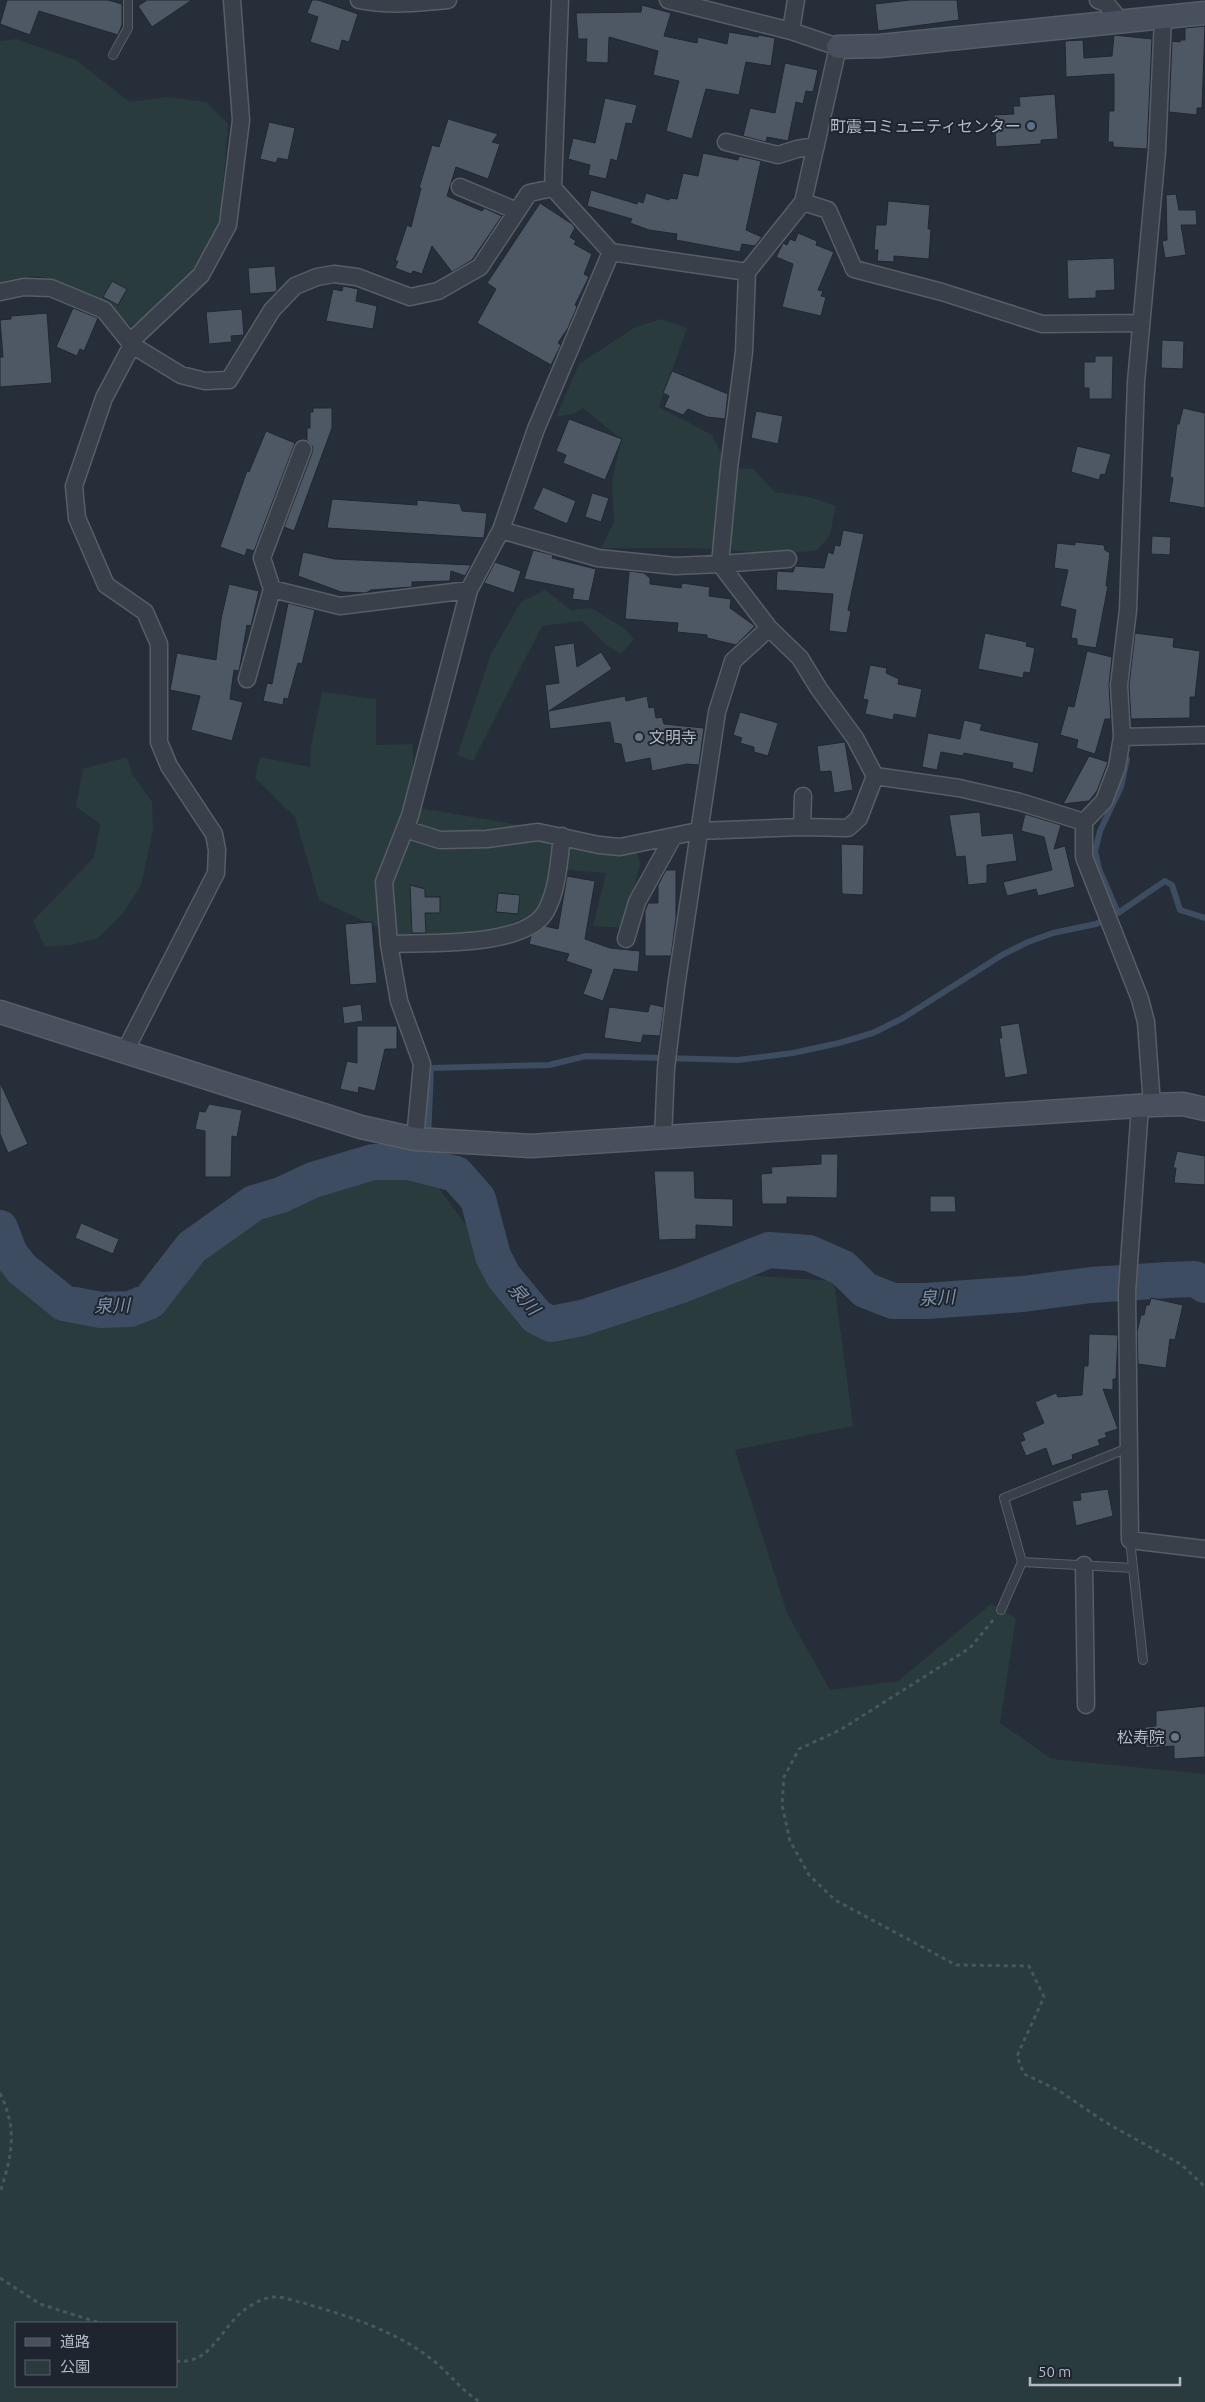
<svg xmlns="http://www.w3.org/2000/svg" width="1205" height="2402" font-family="Ubuntu,'Noto Sans JP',sans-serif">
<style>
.green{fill:#293b3c;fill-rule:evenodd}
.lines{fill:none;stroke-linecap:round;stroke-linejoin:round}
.stream{stroke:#3d4c61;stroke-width:6}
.river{stroke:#3d4c61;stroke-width:36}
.building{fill:#4e5865;stroke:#202731}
.lane-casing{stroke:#575e68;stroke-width:10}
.street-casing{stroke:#575e68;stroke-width:19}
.secondary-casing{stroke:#575e68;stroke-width:25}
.path{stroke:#48575a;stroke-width:3;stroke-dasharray:4 4;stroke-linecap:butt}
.lane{stroke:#39404a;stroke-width:8}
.street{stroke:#39404a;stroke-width:16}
.secondary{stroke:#48505d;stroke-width:22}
.service-dot{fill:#5c6f8a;stroke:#1e252f;stroke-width:2}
.worship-dot{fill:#6b7280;stroke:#1e252f;stroke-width:2}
.labels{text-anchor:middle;stroke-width:4;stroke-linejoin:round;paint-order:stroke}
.poi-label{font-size:16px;fill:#b5bbc6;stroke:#1e252f;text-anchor:end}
.water-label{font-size:18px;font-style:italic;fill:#8092aa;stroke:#1e252f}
</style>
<rect width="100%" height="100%" fill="#262e3a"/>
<path class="green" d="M16 39 76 60 130 102 167 97 206 102 228 124 219 236 202 267 172 296 131 326C110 308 74 286 47 278 33 274 13 279 0 282V41Z
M661 319 687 328 659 407 712 435 729 468 753 469 775 492 809 497 836 506 830 534 818 550C783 556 747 551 712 549 675 547 638 549 601 548L614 522 612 482 621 439 583 408 573 414 556 417 579 364 634 328Z
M545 590 571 610 591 608 624 628 634 639 621 654 607 646 582 621 542 626 473 761 457 755 491 654 521 602Z
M322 692 376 699V745L413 744V807L634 844 640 863 626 928 593 926 606 873 566 870 537 913 497 929 416 945 319 900 295 817 255 778 260 757 310 767 311 746Z
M127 757 132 774 152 802 153 830 141 885 124 912 98 938 70 945 45 947 33 921 94 857 100 824 76 807 83 769Z
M355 1161 422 1165 542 1329 624 1310 742 1275 834 1281 853 1426 735 1450 787 1613 830 1690 898 1681 991 1604 1016 1618 1000 1723 1052 1759 1205 1774V2402H0V1239L7 1263 61 1313 141 1317 173 1297 254 1203ZM16 2323H176V2386H16Z"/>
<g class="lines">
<path class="stream" d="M1118 913 1165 881 1172 885 1180 910 1205 918
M427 1166 431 1068 549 1065 586 1056 738 1060 793 1053 839 1043 873 1033 903 1018 1002 955 1028 942 1053 933 1096 924 1118 913 1099 869 1095 851 1100 831 1121 787 1127 759"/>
<path class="river" d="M0 1228 10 1254 22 1269 64 1303 101 1310 130 1309 150 1301 192 1247 254 1203 281 1195 313 1180 373 1162H409L456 1174 478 1199 493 1256 504 1277 537 1317 551 1324 582 1318 679 1286 769 1250 809 1253 843 1268 865 1290 893 1301H926L1023 1294 1091 1285 1168 1280 1195 1279 1205 1285"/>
</g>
<path class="building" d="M7 0H108L122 4V25L118 35 39 11 30 35 0 24Z
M147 0H192L152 27 138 6Z
M312 0H318L358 14 349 42 342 40 339 51 310 42 318 17 307 13Z
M910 0H957L959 20 878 31 875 4Z
M642 5 671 13 664 36 697 43 698 37 727 44 729 32 758 37 759 35 775 38 771 66 746 62 739 95 706 89 692 139 666 131 679 81 653 75 658 51 609 37 608 63 586 62 587 39H578L576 13 641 12Z
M1205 26 1202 108H1197V115L1169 112 1172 41 1180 42V40H1185V28Z
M1114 35 1152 39 1147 149 1113 147V142H1108L1109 111H1114V74L1066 77 1065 41 1083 40 1084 58 1112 56Z
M785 63 818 70 813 92 806 91 803 104 796 102 788 141 767 137 766 142 743 136 750 108 775 113Z
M1055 94 1058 139 1041 140V144L996 147 994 115 1014 114 1013 106H1020L1019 97Z
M605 98 637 105 632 124 626 123 617 161 611 159 606 179 588 175 590 165 568 159 573 138 595 143Z
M448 119 498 134 492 142 500 144 488 179 456 167 447 196 482 211 484 208 502 216 472 260 452 272 432 246 422 274 413 271 411 274 395 268 398 261H395L407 225 411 227 421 188H419L432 145 439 147Z
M269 122 295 128 288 160 278 158 276 163 260 159Z
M703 153 738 160 739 156 761 161 746 230 762 237 755 246 742 244 740 252 676 240 677 234 649 230 630 223 632 219 587 206 591 190 637 204 638 201 643 203 646 193 669 200V198L677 199 683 173 698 176Z
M1176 194 1179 210H1196L1197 225H1181L1186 255 1165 258 1162 241 1167 240 1166 195Z
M888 201 930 205 928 229H931L929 259 894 256V262L877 261 878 250H874L876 225H886Z
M540 203 572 224 575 228 570 237 576 241 574 244 592 254 584 274 589 277 575 305 577 307 568 328 558 343 561 345 551 365 477 323 496 289 487 283Z
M798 233 817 241 816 245 834 252 818 290 823 291 821 296 826 297 821 316 782 307 793 264 776 257 783 243 787 245 790 239 795 241Z
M1114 258 1115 290 1096 291V298L1068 299 1067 260Z
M275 266 277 290 275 292 250 294 248 268Z
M112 281 127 289 118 305 103 297Z
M343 286 358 289 356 301 377 306 373 329 326 321 333 289 342 291Z
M73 308 98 318 84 351 80 349 77 356 56 347Z
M242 309 244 335 231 336 232 342 209 344 206 312Z
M47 313 52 383 0 387V357H3L0 320 11 319V316Z
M1162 340 1184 341 1183 369 1161 368Z
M1095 356H1113L1112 399H1089V388H1084V362H1095Z
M672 371 728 394 725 419 707 417 688 409 683 415 664 407 669 396 663 393Z
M313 408H332V428L294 531 284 527 312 453 313 447 307 440V428H310V412H313Z
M1183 408 1205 413V508L1169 502 1173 478 1170 477 1177 424H1179Z
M756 411 783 416 778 444 751 438Z
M569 419 622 439 605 480 563 463 566 455 556 451Z
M266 431 295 443 254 551 247 549 245 556 220 547 247 471 249 472Z
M1077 446 1111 454 1105 475 1101 474 1099 480 1071 472Z
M543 487 576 501 567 524 533 509Z
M592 493 609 498 601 522 585 517Z
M332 499 417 505V500L460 504 462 511 487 513 484 538 327 528Z
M843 530 864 534 848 610 851 611 847 633 829 631 833 594 776 590 777 571 793 572 795 566 824 568 828 552 833 554 835 545 840 546Z
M1152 536 1171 537 1170 555 1151 554Z
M1075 542 1104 545 1105 550 1110 553 1106 586H1108L1096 648 1077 645V639L1071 638 1076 610 1060 606 1068 570 1054 568 1057 543 1075 545Z
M533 550 553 555 552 558 596 569 589 601 572 599 574 589 524 579Z
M303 552 335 559 471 565 465 576 451 571 450 581 412 582V587L371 590 366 593 341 592 298 576Z
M495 562 521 571 514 593 484 583Z
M629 571 644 573 650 578V584L681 588 682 583 710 587 709 596 731 599 730 608 755 626 736 645 707 638V635L677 632 678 623 625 619Z
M229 584 259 591 251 626 247 625 239 671 234 670 230 699 243 702 232 741 191 730 200 696 170 690 177 653 216 660 221 619Z
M288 603 315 610 302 664 298 663 288 699 284 698 283 705 263 701 267 683 272 684Z
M985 633 1027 642 1026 646 1035 648 1030 673 1024 672 1023 678 978 669Z
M1135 633 1174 638 1173 647 1200 651 1195 697H1190V718L1131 719 1129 685Z
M574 643 577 667 601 652 612 669 549 711 625 696 626 701 647 696 649 708 654 707 656 718 662 717 664 724 704 728 699 765 687 764 652 771 650 758 625 763 621 744 614 743 610 722 550 729 545 685 559 683 554 646Z
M1087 651 1112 657 1109 685 1111 719H1105L1095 754 1076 748 1078 740 1060 735 1068 706 1074 707Z
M870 665 887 668 886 673 899 679 898 684 922 689 916 718 894 714 893 720 865 714 868 700 863 699Z
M740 712 778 723 768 756 754 752V747L740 743 742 738 733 735Z
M964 720 982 724 980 730 1039 743 1033 773 1012 768 1013 763 964 753 963 756 941 752 937 770 922 767 928 733 960 739Z
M845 742 853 790 834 793 831 771 820 772 817 746Z
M1089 756 1108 762 1097 791 1089 801 1063 804Z
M980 812 982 836 1013 833 1017 861 987 865V883L968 885 965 856 956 857 949 815Z
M1025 814 1061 825 1054 849 1065 846 1075 887 1038 896 1036 889 1007 896 1003 882 1052 870 1044 837 1021 831Z
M841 844 864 845 863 895 842 894Z
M666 870H676V918L671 956H645V911L648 903H658V885Z
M567 876 595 881 585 939 610 948 640 951 638 972 614 969 603 1001 583 994 592 970 566 961 569 954 529 944 531 936 545 926 558 929Z
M410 885 425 889V897H440V913H425L426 933H412Z
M498 893 520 895 518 914 496 912Z
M372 922 377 983 350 985 345 924Z
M361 1004 363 1021 344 1024 342 1007Z
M650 1004 664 1007 660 1036 643 1035 641 1043 604 1038 609 1007 648 1012Z
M1019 1023 1028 1074 1005 1078 999 1038H1002L1000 1026Z
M357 1026H397V1049H385L375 1091 359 1087 358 1093 340 1089 347 1061 357 1063Z
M0 1082 28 1144 8 1153 0 1134Z
M209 1104 242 1110 237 1137 232 1136 231 1177H205V1131L195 1129 199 1111 205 1112Z
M1177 1151 1205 1156V1185L1174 1183 1176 1168H1173Z
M821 1154H838L837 1198 787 1197V1204H762L761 1174 772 1173 771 1167 821 1164Z
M654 1171H694L695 1198 733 1199V1227L696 1225V1239L659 1240Z
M930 1196H955L956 1212H930Z
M81 1223 119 1239 113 1254 75 1238Z
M1151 1298 1183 1305 1175 1340 1170 1339 1166 1368 1138 1364 1137 1332 1141 1315H1144L1146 1305H1149Z
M1089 1334 1118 1335 1116 1379H1113V1390L1103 1389 1118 1429 1105 1433 1107 1437 1098 1440 1100 1445 1072 1455 1073 1459 1052 1466 1046 1448 1026 1456 1020 1442 1025 1440 1022 1433 1044 1423 1035 1402 1056 1393 1058 1397 1082 1395 1084 1366H1088Z
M1108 1489 1113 1516 1076 1526 1072 1501 1081 1500 1080 1493Z
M1205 1706V1757L1174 1759V1746L1146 1748 1145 1727 1156 1726V1711Z"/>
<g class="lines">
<g class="lane-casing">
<path id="lane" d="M113 55 128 28V0
M1130 1540 1143 1660
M1022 1562 1004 1498 1128 1448
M1001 1610 1022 1562 1133 1568"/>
</g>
<g class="street-casing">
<path id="street" d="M359 0C387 6 419 3 448 0
M560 0 553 188 611 252 747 272 803 202 838 47 791 31 668 0
M1098 0 1106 3 1122 23
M791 31 796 0
M726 142 778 155 797 149 816 146
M460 187 517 211
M803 202 828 210 854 269 942 292 1042 324 1141 323
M747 272 744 352 729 468 720 564 788 559
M0 292 24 287 51 288 104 310 132 345 181 375 205 381 229 380 272 310 295 286 317 277 334 274 357 277 410 297 438 291 480 267 529 193 553 188
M130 342 201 275 228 225 241 120 232 0
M501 530 598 558 675 566 720 564 769 628 800 658 819 689 855 738 875 776 959 788 1020 802 1084 822
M272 589 262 558 303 449
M247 679 272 589 340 606 469 590
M1122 737 1205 735
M802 827 803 796
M405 829 440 840 487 839 538 832 599 845 620 847 698 831 802 827 848 828 859 818 875 776
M626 939 637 902 673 837
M389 944C426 942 526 948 546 911 558 889 559 860 562 836
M124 1053 216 873 217 850 214 834 169 766 159 742V644L145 612 106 585 77 518 74 486 104 398 132 345
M1152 1105 1146 1022 1140 999 1084 857V822L1104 801 1117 767 1122 737 1119 685 1128 610 1136 382 1157 151 1163 18
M1140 1106 1127 1292 1130 1540 1205 1549
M663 1138 666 1068 676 987 717 712 733 661 769 628
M415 1139 422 1064 399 1001 389 944 384 882 410 816 469 590 501 530 536 429 611 252
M1084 1565 1086 1705"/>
</g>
<g class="secondary-casing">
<path id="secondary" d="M838 47 880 46 1205 13
M0 1012 361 1127 415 1139 531 1146 1152 1105 1183 1104 1205 1109"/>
</g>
<path class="path" d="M993 1620 970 1648 840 1730 799 1749 784 1777 782 1805 790 1841 809 1875 835 1900 956 1965 1029 1966 1044 1997 1017 2056 1024 2074 1058 2090 1105 2122 1182 2165 1205 2187
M0 2093C18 2131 12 2154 0 2193
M0 2278 40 2304 100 2323
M176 2361C211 2365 220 2329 243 2311 252 2304 266 2296 277 2297 284 2297 293 2301 300 2302 345 2315 398 2331 435 2362 451 2375 462 2391 480 2402"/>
<use href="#lane" class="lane"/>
<use href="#street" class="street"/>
<use href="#secondary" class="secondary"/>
</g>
<circle class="service-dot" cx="1031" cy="126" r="5"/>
<g class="worship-dot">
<circle cx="639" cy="737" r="5"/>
<circle cx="1175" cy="1737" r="5"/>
</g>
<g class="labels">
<g class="poi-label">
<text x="1021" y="132">町震コミュニティセンター</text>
<text x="649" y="743" text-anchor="start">文明寺</text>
<text x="1165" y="1743">松寿院</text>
</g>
<g class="water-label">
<text transform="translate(937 1298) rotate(-3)" y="6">泉川</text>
<text transform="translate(524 1299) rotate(48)" y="6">泉川</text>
<text transform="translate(112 1306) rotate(-2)" y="6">泉川</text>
</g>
</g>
<rect x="15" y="2322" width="162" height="65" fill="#1e252f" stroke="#5a616b"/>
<rect x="25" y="2338" width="25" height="8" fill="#48505d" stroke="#5a616b"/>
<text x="60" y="2347" font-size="15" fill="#b5bbc6">道路</text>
<rect x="25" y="2360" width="25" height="15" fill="#293b3c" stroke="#5a616b"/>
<text x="60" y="2372" font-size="15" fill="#b5bbc6">公園</text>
<path d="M1030 2377v8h150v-8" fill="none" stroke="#b5bbc6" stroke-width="2.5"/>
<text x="1038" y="2377" font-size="15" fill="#b5bbc6" stroke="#1e252f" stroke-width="4" paint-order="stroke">50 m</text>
</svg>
